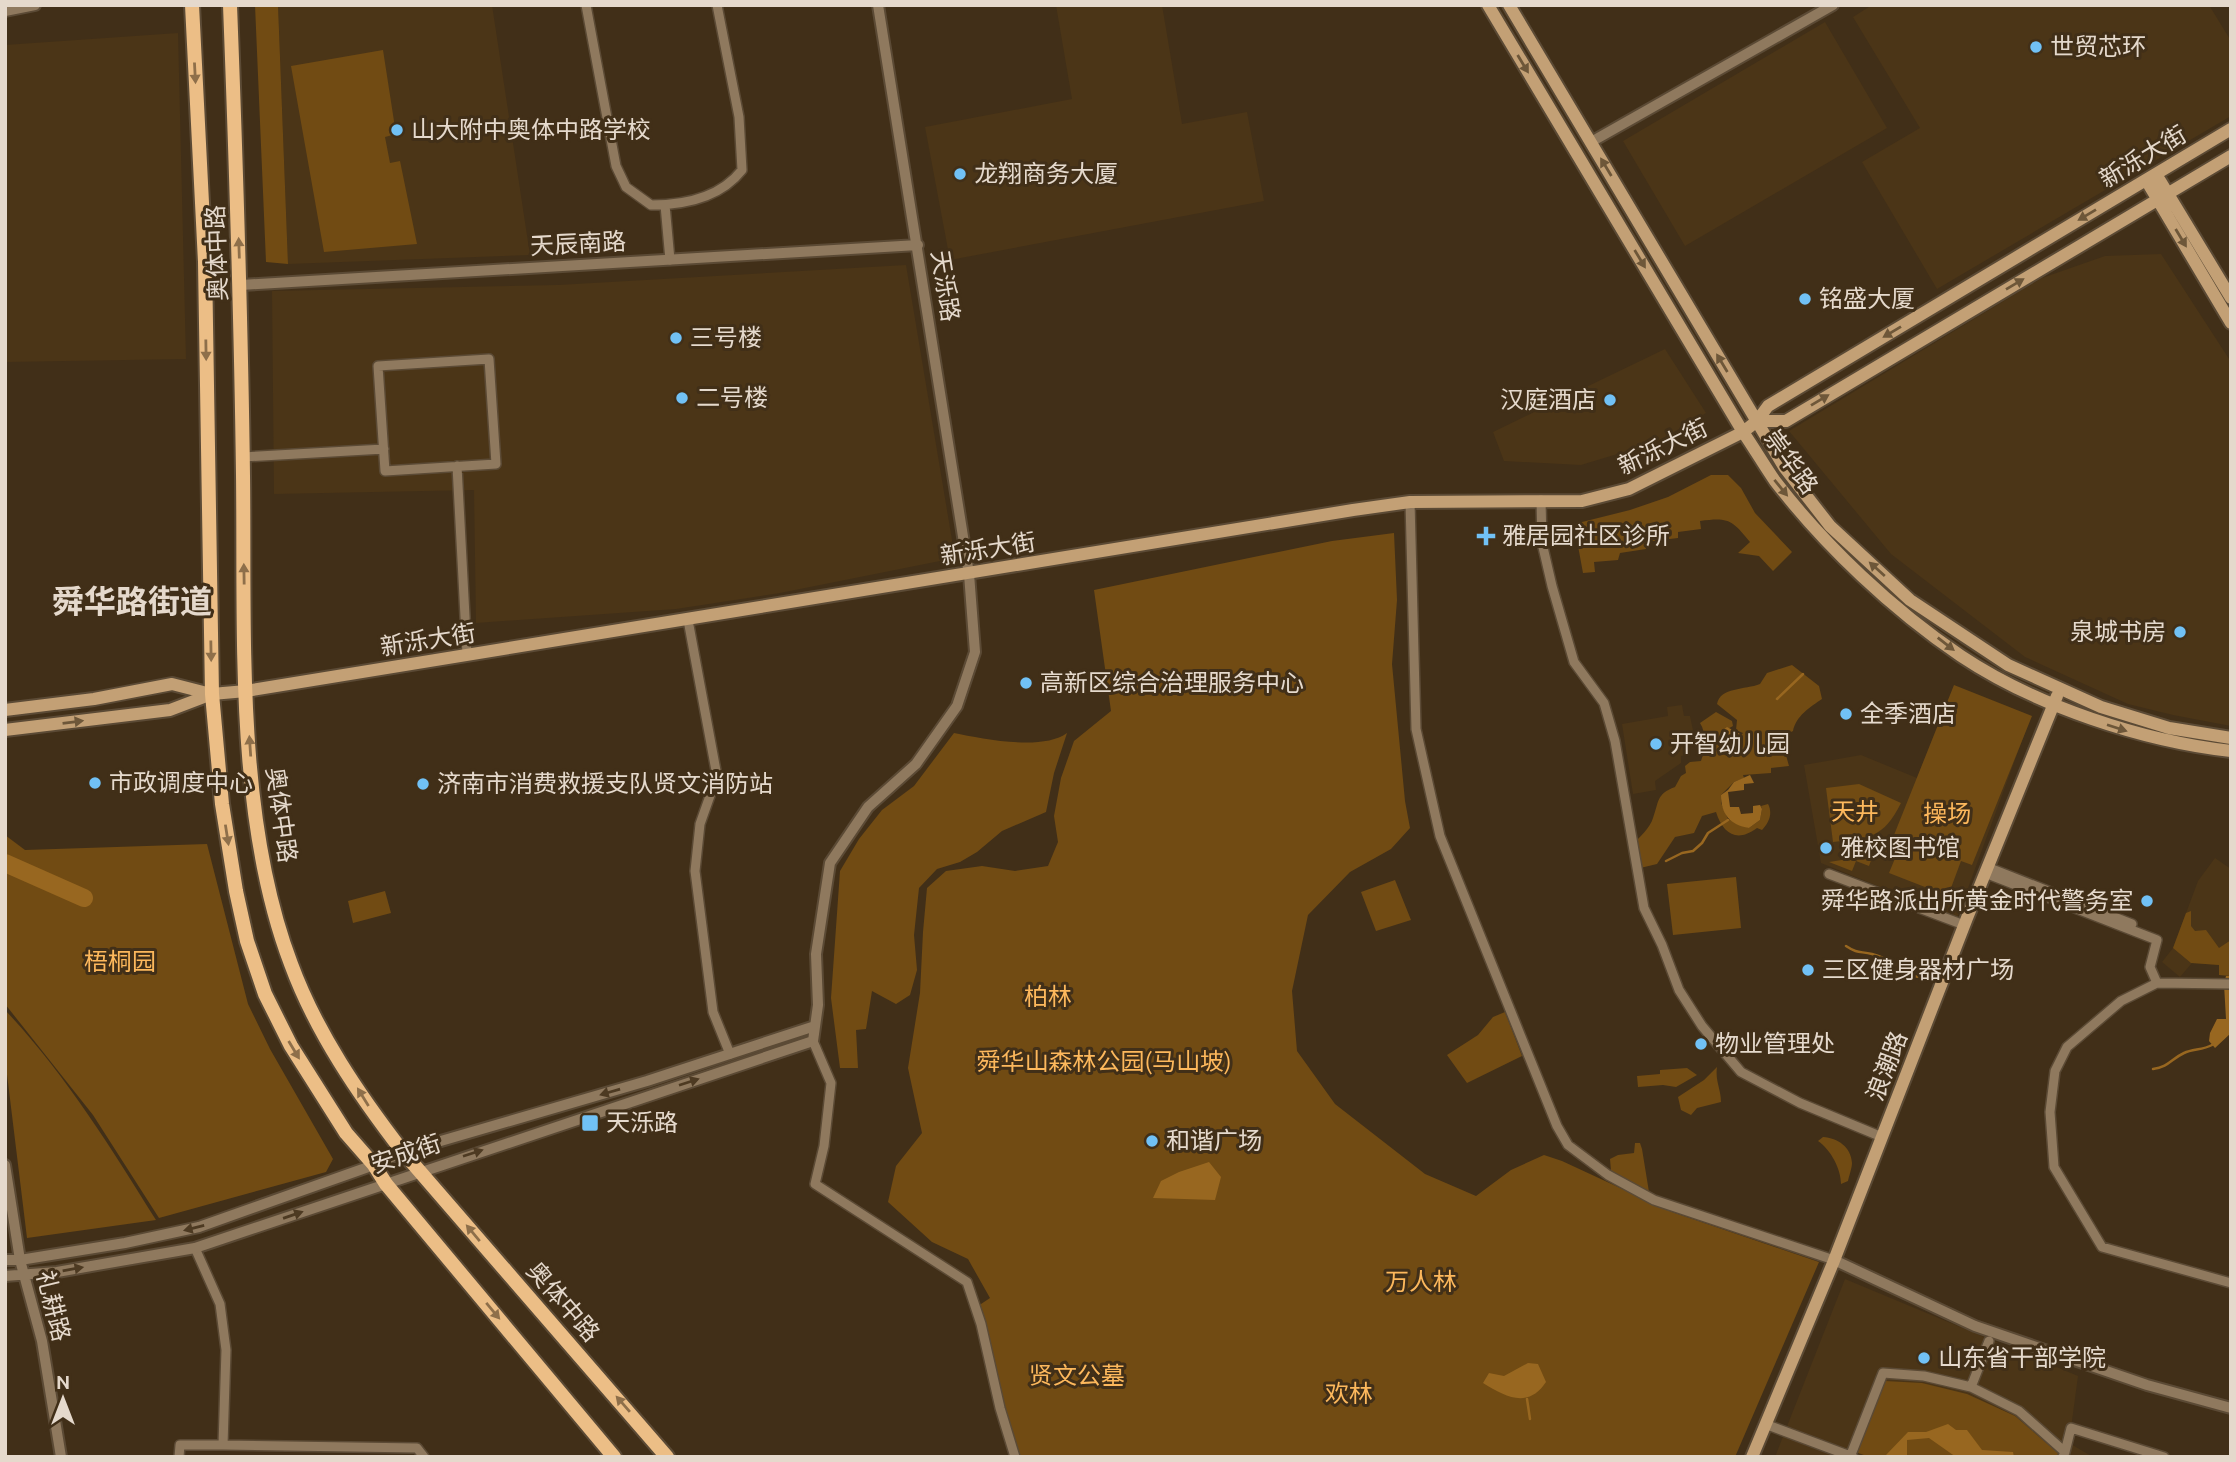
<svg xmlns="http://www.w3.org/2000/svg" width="2236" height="1462" font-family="Ubuntu,'Noto Sans SC',sans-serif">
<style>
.built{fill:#4b3517}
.green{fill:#714b13}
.water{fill:#986720}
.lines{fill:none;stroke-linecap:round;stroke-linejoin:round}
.stream{stroke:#986720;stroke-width:2.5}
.river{stroke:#986720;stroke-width:18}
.minor-casing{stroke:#5b4a35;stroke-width:12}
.tertiary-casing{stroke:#5b4a35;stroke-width:14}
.secondary-casing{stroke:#5b4a35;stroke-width:16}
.primary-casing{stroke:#5b4a35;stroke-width:18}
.minor{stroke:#8f795e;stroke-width:9}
.tertiary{stroke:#8f795e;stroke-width:10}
.secondary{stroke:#c3a075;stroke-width:12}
.primary{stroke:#ecbe86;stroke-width:14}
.oneway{fill:#6e5739}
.oneway2{fill:#8e6f4a}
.oneway3{fill:#4d3a22}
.poi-dot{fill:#71c1f5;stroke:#412f18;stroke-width:2.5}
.labels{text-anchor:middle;stroke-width:6;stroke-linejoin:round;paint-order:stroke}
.poi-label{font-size:24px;fill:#e5d9cc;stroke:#412f18;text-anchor:start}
.street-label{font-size:24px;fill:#e5d9cc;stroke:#412f18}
.park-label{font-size:24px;fill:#fdb85c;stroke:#412f18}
.district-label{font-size:32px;font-weight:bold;fill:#e5d9cc;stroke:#412f18}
</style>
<rect width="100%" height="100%" fill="#412f18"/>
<path class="built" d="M278 5H492L530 255 288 264Z
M1056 5H1162L1182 124 1247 112 1264 201 950 260 925 127 1072 99Z
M1872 5H2209L2231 41V116L1937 289 1862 162 1920 128 1853 17Z
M1825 22 1887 128 1685 246 1623 141Z
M178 33 186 359 5 362V45Z
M2161 254 2231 362V726L2173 715 2128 704 2025 657 1891 554 1789 431 2042 278 2105 256Z
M906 265 955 558 780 593 676 609 476 623 474 490 274 494 272 291 558 285Z
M1665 349 1706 413 1657 442 1581 465 1504 461 1493 432Z
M1948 699 2026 730 1957 918 1821 863 1804 765 1861 755 1917 778Z
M1682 705 1684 716H1690L1694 735 1686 736 1688 755 1681 756V763L1655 781 1656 790 1633 794 1622 724 1668 716 1667 707Z
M2215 858 2231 869V976L2219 975V965L2192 963 2180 977 2162 962 2173 948 2198 881Z
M1845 1279 2078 1376 2069 1443 2093 1457H1775Z"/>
<path class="green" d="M255 5H278L288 264 266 262Z
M383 50 396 134 385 137 390 163 400 161 417 244 324 252 291 66Z
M1711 475H1728L1741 488 1755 513 1792 552 1773 571 1759 556 1738 553 1750 542C1732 520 1729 517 1700 521L1701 529 1678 532V538L1645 542 1646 549 1620 553 1618 560 1594 562 1595 572 1583 573 1574 524 1630 510 1668 497Z
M1394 533 1397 600 1392 664 1405 801 1410 828 1391 849 1350 872 1308 915 1292 991 1297 1051 1335 1104 1425 1174 1476 1196 1511 1170 1544 1155 1562 1161 1672 1212 1819 1262 1735 1457H1015L975 1308 990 1298 968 1259 932 1242 888 1202 896 1166 922 1133 908 1068 920 993 923 932 927 888 946 871 982 866 1015 871 1048 866 1058 842 1054 816 1061 778 1074 741 1111 711 1094 590 1332 541Z
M1792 665 1819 686 1822 699C1810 707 1796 716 1793 731L1785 735 1784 748 1789 766 1771 768V773L1743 775 1744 778 1734 782 1721 795V803L1728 819 1749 828 1760 820 1762 809 1761 806 1768 804C1773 813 1769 823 1762 830L1757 828C1737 843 1723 834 1716 812L1702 816 1694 833 1675 837 1657 864 1636 869 1632 845C1640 837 1650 828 1653 818 1659 802 1656 794 1675 787L1681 776 1686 773 1685 766 1690 762 1701 761C1705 749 1707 734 1700 723L1716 712 1732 721 1733 726 1722 732 1721 753 1729 757 1746 752 1738 739 1743 733 1736 730 1737 720 1717 704C1720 687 1745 690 1760 684L1767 673Z
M1954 685 2032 716 1972 865 1961 861 1948 896 1889 873 1903 839 1894 835Z
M954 733C983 739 1043 751 1067 733L1054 773 1046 812 1002 831 977 852 960 862 937 869 919 888 914 935 917 970 910 995 896 1004 872 991 866 1029 856 1030 858 1068H840L831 998 840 871 859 839 882 810 914 786Z
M1859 784 1901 803C1883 839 1870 837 1833 842L1826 788Z
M5 835 25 850 207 844 248 1004 270 1049 333 1159 326 1172 159 1218 93 1115 5 1004Z
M1873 855 1869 866 1856 861 1852 871 1829 862Z
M1736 877 1741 928 1673 935 1667 884Z
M1395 880 1411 920 1376 931 1361 892Z
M385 891 391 913 353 923 348 901Z
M2191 911V926L2195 931 2206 930 2219 948 2231 940V976L2219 975V965L2191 963 2173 948 2186 913Z
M5 1010C64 1072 111 1148 156 1220L27 1238 5 1058Z
M1505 1012 1522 1056 1467 1083 1447 1055 1478 1035 1493 1017Z
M1717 1067C1715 1081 1721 1089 1721 1102L1697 1108 1691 1115 1681 1110 1678 1097 1704 1080Z
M1687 1068 1697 1075 1676 1087 1663 1085 1638 1087 1637 1076 1660 1074V1070Z
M1823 1137C1838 1138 1851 1147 1852 1163 1852 1168 1849 1176 1848 1181L1841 1184C1841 1169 1831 1150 1818 1141Z
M1635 1143H1640L1642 1149 1649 1192 1611 1171 1610 1159 1618 1155 1634 1153Z
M1885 1381 1922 1383 1967 1394 2015 1416 2058 1453 2057 1457H1869L1856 1452Z"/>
<path class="water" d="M1727 727 1740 734 1738 739 1744 749 1734 753H1721L1722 731Z
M1750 775 1754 783 1744 784V790L1728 792 1730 807H1739L1741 814 1753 813V806L1760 805 1762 809 1760 820 1749 828C1730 825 1721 814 1721 795L1728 790 1734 782Z
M2226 976H2231V1033L2215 1048 2209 1041 2210 1033 2217 1019H2226L2224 984Z
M1209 1162 1221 1177 1215 1200 1153 1198 1161 1181 1179 1172Z
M1528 1363 1538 1364 1546 1382C1528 1409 1506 1397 1483 1383L1489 1373 1504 1376Z
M1948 1424 1956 1430H1967L1982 1450 2013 1452 2014 1457H1956L1929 1438 1907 1440V1457L1886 1455 1908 1432H1926Z"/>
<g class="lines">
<path class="stream" d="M1777 699 1803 674
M1666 861 1682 853 1693 851 1702 843 1708 833 1728 820
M1846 946C1858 954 1860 951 1872 954 1883 957 1904 967 1910 976L1922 977
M2153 1069C2169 1067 2171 1059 2184 1053 2193 1049 2203 1050 2212 1045
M1527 1399 1530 1419"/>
<path class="river" d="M5 863 84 898"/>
<g class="minor-casing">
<path id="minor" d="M586 5 616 166 626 187 651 205C684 205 720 198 742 170L739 117 717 5
M665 205 670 260
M489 359 496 464 385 471 378 366Z
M243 457 384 449
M457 466 467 654
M1541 500 1542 543 1552 586 1574 662 1604 703 1615 741 1644 908 1662 945 1679 990 1702 1026 1741 1072 1800 1103 1882 1137
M1410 502 1416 729 1440 836 1557 1126 1568 1145 1608 1175 1654 1200 1834 1260
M688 620 717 776 700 824 695 871 713 1012 730 1054
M1987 867 2132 924
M1985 873 2157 940 2150 967 2157 983 2121 1001 2067 1047 2055 1071 2050 1112 2054 1167 2102 1247 2231 1283
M1829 874 1964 925
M2157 983 2231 984
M813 1041 831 1083 824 1146 815 1184 967 1282 981 1324 1000 1408 1015 1457
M1989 1341 1971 1387 2019 1411 2065 1452 2063 1457
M1765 1424 1853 1457
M223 1445 417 1448 424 1457
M2065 1452 2071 1428 2164 1457
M179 1457 180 1445H223L226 1350 220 1304 195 1248
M1850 1457 1883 1373 1924 1376 1971 1387"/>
</g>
<g class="tertiary-casing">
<path id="tertiary" d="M5 11 35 5
M1591 142 1833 5
M241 285 918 245
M5 1165 20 1260 42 1341 61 1457
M5 1260H20L125 1243 199 1227 374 1165 403 1152 647 1081 815 1026
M1834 1260 1975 1326 2147 1385 2231 1408
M5 1276 57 1272 195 1248 813 1041 818 1005 816 954 830 863 868 807 916 764 957 706 975 652 969 574 878 5"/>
</g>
<g class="secondary-casing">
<path id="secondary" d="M1488 5 1743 432C1754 448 1764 465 1775 481 1825 546 1893 610 1961 656 2036 706 2142 741 2231 751
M1509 5 1784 467 1830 526 1910 600 2008 665 2101 707 2169 728 2231 738
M2156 174 2231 298
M2146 180 2231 323
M1757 421H1786L2231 156
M5 710 94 699 172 684 211 694
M5 730 170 710 212 694 246 691 1353 510 1410 502 1582 501 1629 489 1743 432 1757 421 1768 406 2231 129
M1752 1457 1833 1263 1967 918 2057 696"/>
</g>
<g class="primary-casing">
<path id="primary" d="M192 5 205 262 212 694 222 804 236 891 247 941 265 994 291 1046 346 1133 374 1165 386 1184 614 1457
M230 5C236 162 241 318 243 475 245 631 235 817 291 964 316 1032 359 1095 403 1152L667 1457"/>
</g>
<use href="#minor" class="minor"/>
<use href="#tertiary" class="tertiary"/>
<use href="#secondary" class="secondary"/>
<use href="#primary" class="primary"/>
</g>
<defs><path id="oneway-solid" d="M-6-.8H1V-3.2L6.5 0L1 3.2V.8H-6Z" transform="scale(1.75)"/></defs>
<g class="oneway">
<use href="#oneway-solid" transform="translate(1523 64) rotate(59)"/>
<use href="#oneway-solid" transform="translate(1606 167) rotate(-121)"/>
<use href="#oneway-solid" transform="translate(2087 215) rotate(149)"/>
<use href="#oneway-solid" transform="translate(2181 238) rotate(59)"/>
<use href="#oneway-solid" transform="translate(1640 259) rotate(59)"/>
<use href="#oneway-solid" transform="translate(2015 284) rotate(-31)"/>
<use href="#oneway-solid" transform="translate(1892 332) rotate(149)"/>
<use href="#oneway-solid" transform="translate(1722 363) rotate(-121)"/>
<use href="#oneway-solid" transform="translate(1820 400) rotate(-31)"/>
<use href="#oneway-solid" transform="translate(1781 488) rotate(51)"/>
<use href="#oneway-solid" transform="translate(1877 569) rotate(-138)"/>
<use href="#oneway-solid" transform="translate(1946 644) rotate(38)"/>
<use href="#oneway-solid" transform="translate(73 722) rotate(-7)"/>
<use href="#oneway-solid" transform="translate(2117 728) rotate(18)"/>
</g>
<g class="oneway2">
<use href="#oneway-solid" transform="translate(195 73) rotate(87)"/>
<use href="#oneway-solid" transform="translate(239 248) rotate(-92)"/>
<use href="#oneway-solid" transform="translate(206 350) rotate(89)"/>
<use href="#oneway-solid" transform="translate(244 574) rotate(-91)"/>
<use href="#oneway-solid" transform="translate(211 651) rotate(89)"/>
<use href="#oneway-solid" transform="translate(250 746) rotate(-94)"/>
<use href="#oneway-solid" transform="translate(227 835) rotate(81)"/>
<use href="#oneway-solid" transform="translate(294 1050) rotate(59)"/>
<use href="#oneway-solid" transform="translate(363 1097) rotate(-122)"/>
<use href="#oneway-solid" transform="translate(473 1233) rotate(-130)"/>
<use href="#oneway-solid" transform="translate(493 1311) rotate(50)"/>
<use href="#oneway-solid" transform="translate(623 1404) rotate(-131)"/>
</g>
<g class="oneway3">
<use href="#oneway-solid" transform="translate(689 1082) rotate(-18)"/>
<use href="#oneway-solid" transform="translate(610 1092) rotate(164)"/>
<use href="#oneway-solid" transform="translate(473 1153) rotate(-18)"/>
<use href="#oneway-solid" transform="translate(293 1215) rotate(-19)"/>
<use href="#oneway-solid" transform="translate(194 1228) rotate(166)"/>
<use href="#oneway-solid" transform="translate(73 1269) rotate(-10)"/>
</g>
<g class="poi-dot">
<circle cx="2036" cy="47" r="7"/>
<circle cx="397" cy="130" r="7"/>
<circle cx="960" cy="174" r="7"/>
<circle cx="1805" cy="299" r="7"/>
<circle cx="676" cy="338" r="7"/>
<circle cx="682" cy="398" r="7"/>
<circle cx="1610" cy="400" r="7"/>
<path d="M1482.5 525.5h7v7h7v7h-7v7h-7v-7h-7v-7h7z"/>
<circle cx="2180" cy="632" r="7"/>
<circle cx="1026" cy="683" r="7"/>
<circle cx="1846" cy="714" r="7"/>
<circle cx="1656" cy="744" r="7"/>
<circle cx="95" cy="783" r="7"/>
<circle cx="423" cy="784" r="7"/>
<circle cx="1826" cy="848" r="7"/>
<circle cx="2147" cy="901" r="7"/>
<circle cx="1808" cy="970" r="7"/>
<circle cx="1701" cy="1044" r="7"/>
<rect x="581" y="1114" width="18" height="18" rx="3.5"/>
<circle cx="1152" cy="1141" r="7"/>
<circle cx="1924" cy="1358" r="7"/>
</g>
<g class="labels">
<g class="poi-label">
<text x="2050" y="55">世贸芯环</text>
<text x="411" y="138">山大附中奥体中路学校</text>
<text x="974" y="182">龙翔商务大厦</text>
<text x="1819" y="307">铭盛大厦</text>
<text x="690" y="346">三号楼</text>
<text x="696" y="406">二号楼</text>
<text x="1596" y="408" text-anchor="end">汉庭酒店</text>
<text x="1502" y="544">雅居园社区诊所</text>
<text x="2166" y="640" text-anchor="end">泉城书房</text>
<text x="1040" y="691">高新区综合治理服务中心</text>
<text x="1860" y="722">全季酒店</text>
<text x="1670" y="752">开智幼儿园</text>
<text x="109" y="791">市政调度中心</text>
<text x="437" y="792">济南市消费救援支队贤文消防站</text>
<text x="1840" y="856">雅校图书馆</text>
<text x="2133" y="909" text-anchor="end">舜华路派出所黄金时代警务室</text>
<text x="1822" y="978">三区健身器材广场</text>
<text x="1715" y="1052">物业管理处</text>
<text x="606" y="1131">天泺路</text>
<text x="1166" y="1149">和谐广场</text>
<text x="1938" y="1366">山东省干部学院</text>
</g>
<g class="street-label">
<text transform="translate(2143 157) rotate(-31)" y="8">新泺大街</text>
<text transform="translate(578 244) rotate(-3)" y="8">天辰南路</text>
<text transform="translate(217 253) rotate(-92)" y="8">奥体中路</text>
<text transform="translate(945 286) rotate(81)" y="8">天泺路</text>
<text transform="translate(1663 447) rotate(-26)" y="8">新泺大街</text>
<text transform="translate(1791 462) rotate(54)" y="8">崇华路</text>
<text transform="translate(988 549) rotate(-9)" y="8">新泺大街</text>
<text transform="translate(428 640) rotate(-9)" y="8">新泺大街</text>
<text transform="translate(281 815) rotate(82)" y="8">奥体中路</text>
<text transform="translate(1887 1066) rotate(-69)" y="8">浪潮路</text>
<text transform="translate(406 1154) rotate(-19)" y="8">安成街</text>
<text transform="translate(563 1302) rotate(49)" y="8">奥体中路</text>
<text transform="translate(53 1306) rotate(76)" y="8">礼耕路</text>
</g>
<g class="park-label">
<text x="1855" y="820">天井</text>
<text x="1947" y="822">操场</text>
<text x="120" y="970">梧桐园</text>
<text x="1048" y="1005">柏林</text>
<text x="1104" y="1070">舜华山森林公园(马山坡)</text>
<text x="1421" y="1290">万人林</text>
<text x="1077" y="1384">贤文公墓</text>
<text x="1349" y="1402">欢林</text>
</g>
<g class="district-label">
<text x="132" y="613">舜华路街道</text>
</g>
</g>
<rect width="2236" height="1462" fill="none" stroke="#e5d9cc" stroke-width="14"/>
<g transform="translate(63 1399)" stroke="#412f18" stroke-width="5" paint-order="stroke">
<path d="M0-5L12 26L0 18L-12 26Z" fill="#e5d9cc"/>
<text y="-10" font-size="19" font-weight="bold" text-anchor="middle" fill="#e5d9cc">N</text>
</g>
</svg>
